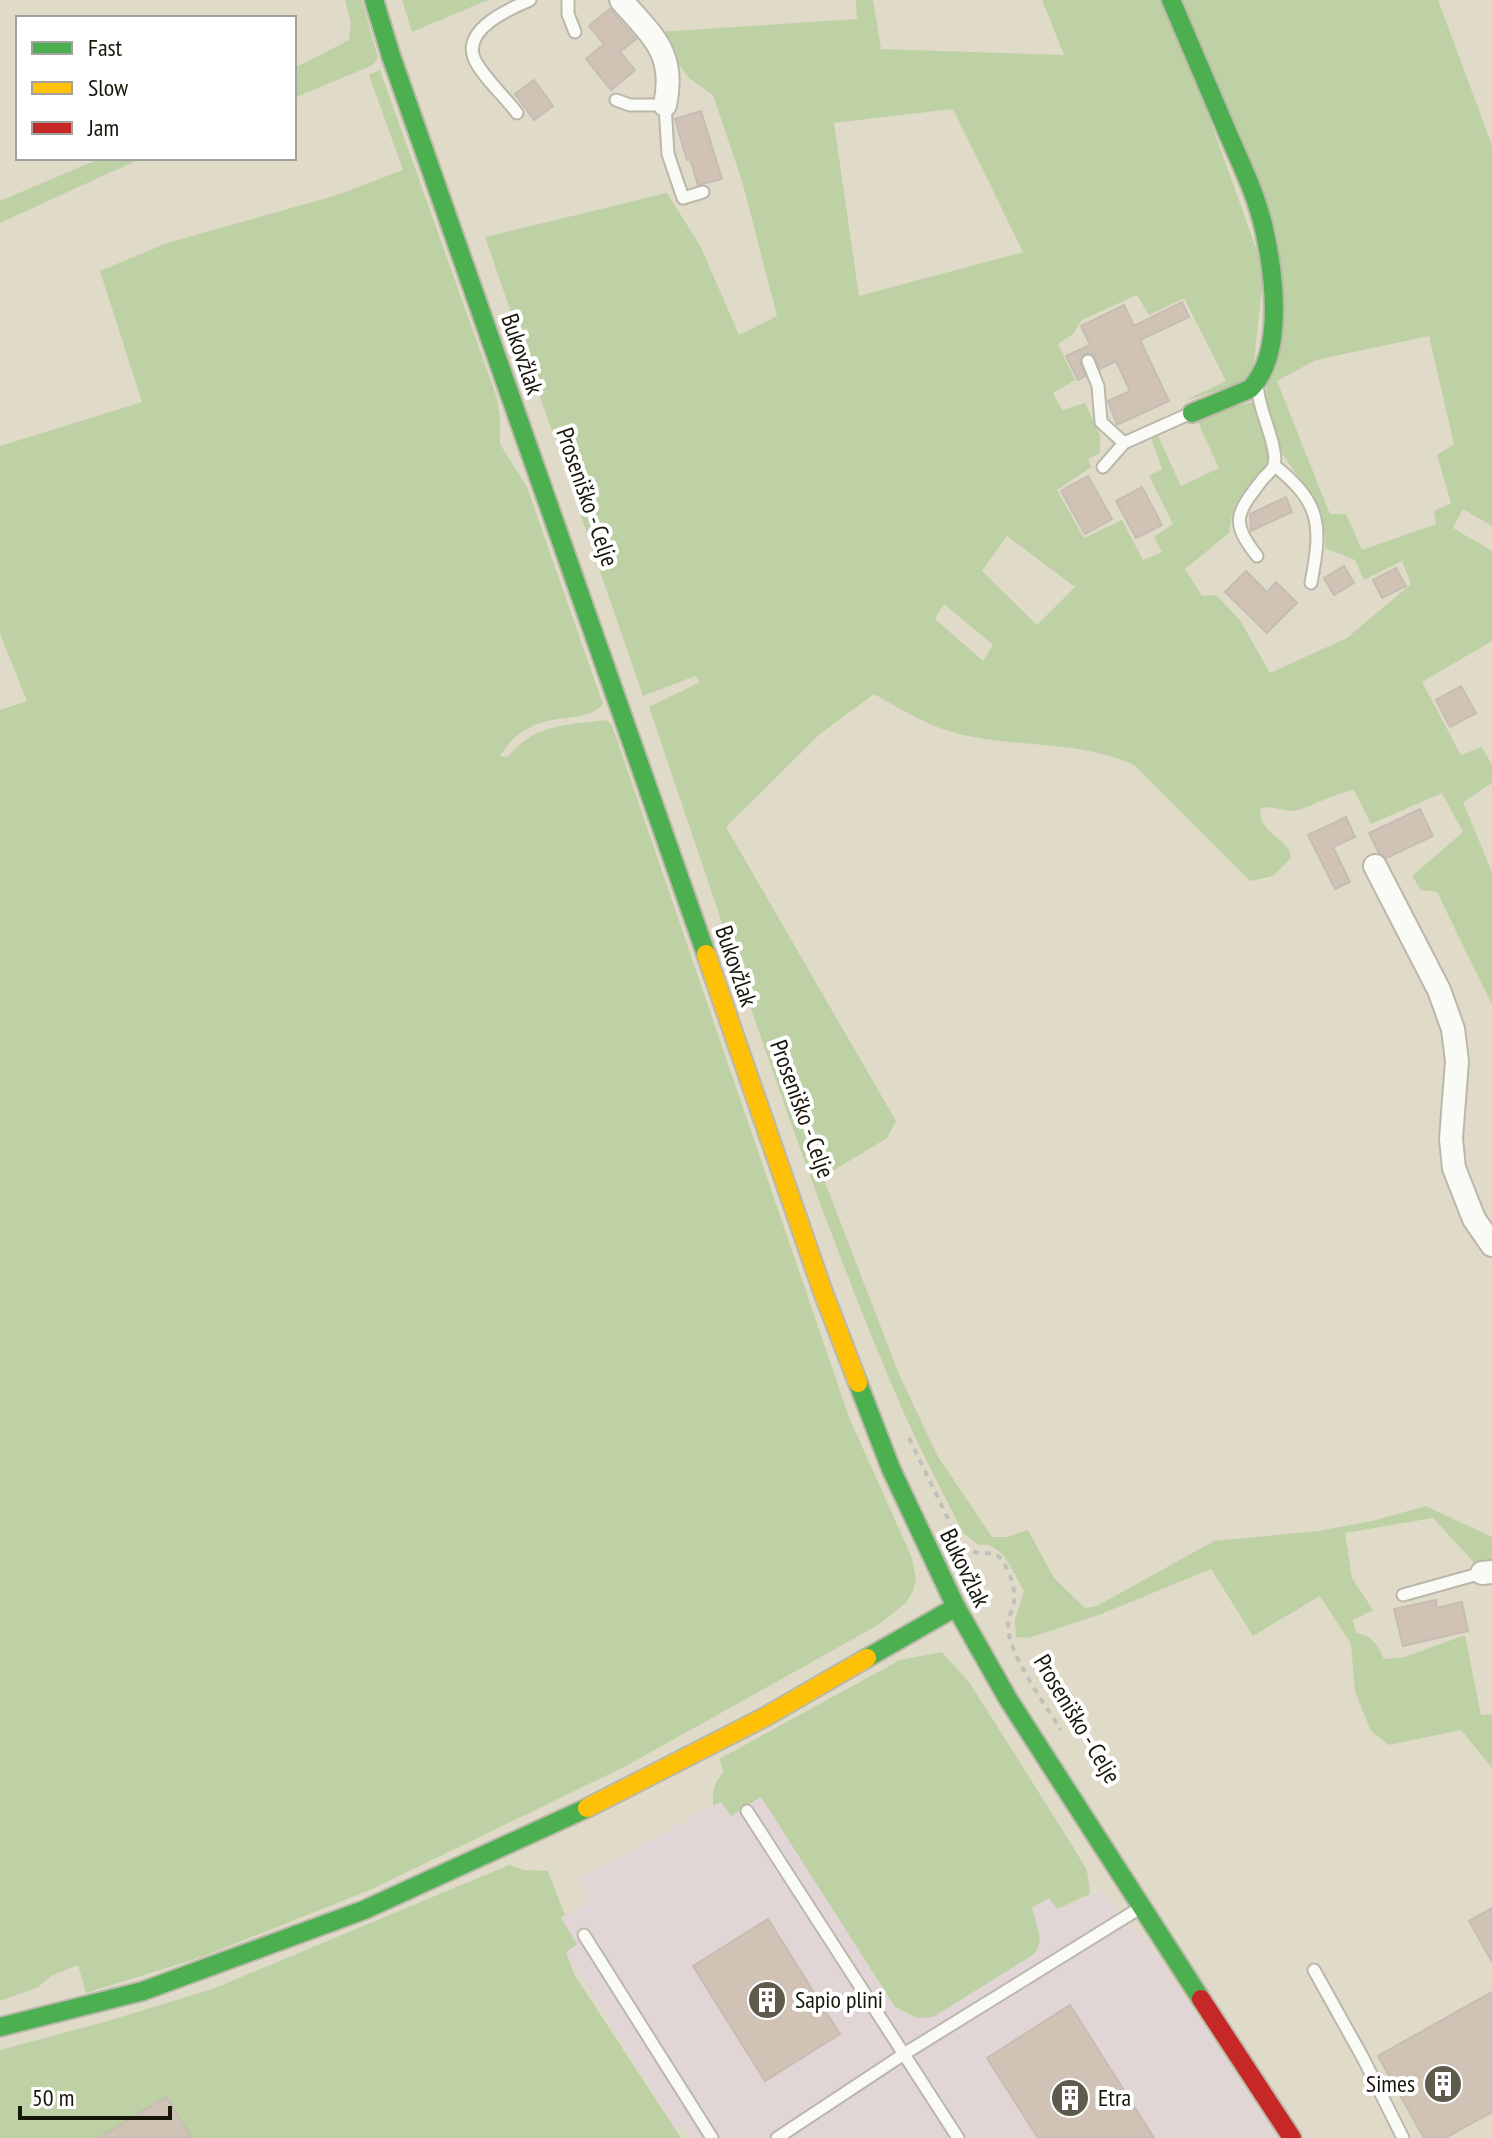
<svg xmlns="http://www.w3.org/2000/svg" width="1492" height="2138" font-family="'PT Sans Narrow',sans-serif">
<style>
.commercial{fill:#e2d5d6}
.green{fill:#bed1a5;fill-rule:evenodd}
.building{fill:#d0c3b6;stroke:#c5bdb2;stroke-width:2}
.lines{fill:none;stroke-linecap:round;stroke-linejoin:round}
.lane-casing{stroke:#bbb8aa;stroke-width:15}
.street-casing{stroke:#bbb8aa;stroke-width:26}
.fast-casing{stroke:#bbb8aa;stroke-width:22}
.slow-casing{stroke:#bbb8aa;stroke-width:22}
.jam-casing{stroke:#bbb8aa;stroke-width:22}
.path{stroke:#c1c0b9;stroke-width:4;stroke-dasharray:6 6;stroke-linecap:butt}
.lane{stroke:#fafaf7;stroke-width:11}
.street{stroke:#fafaf7;stroke-width:22}
.fast{stroke:#4caf50;stroke-width:18}
.slow{stroke:#ffc107;stroke-width:18}
.jam{stroke:#c62828;stroke-width:18}
.labels{text-anchor:middle;stroke-width:8;stroke-linejoin:round;paint-order:stroke}
.street-label{font-size:24px;fill:#181509;stroke:#fff}
.poi-label{font-size:24px;fill:#181509;stroke:#fff;text-anchor:start}
</style>
<rect width="100%" height="100%" fill="#e0dbc9"/>
<path class="commercial" d="M761 1796 895 2007 1034 1916 1032 1908 1049 1898 1057 1909 1102 1891 1156 1954 1277 2138H690L685 2125 676 2130 566 1952 577 1944 561 1918 590 1901 577 1878 721 1802Z"/>
<path class="green" d="M345 0H362L378 58 373 65 294 98V68L349 40 351 24Z
M402 0H488L412 32Z
M856 0H873L881 49 1064 55 1042 0H1167L1264 270 1252 380 1184 401 1226 381 1184 298 1149 315 1137 295 1082 320 1073 334 1058 344 1075 380 1053 393 1062 410 1085 403 1100 435V453L1088 459 1091 467 1057 490 1084 538 1122 520 1143 560 1162 552 1154 537 1173 524 1149 476 1162 469 1151 438 1157 434 1181 486 1219 468 1196 418 1252 402 1269 447V460L1232 515 1229 533 1185 569 1202 596 1216 595 1240 620 1270 673 1347 638 1411 584 1402 561 1364 580 1355 560 1325 548V537L1318 506 1277 446 1267 408 1266 393 1279 300 1175 0H1438L1492 145V526L1463 509 1453 528 1492 551V641L1422 682 1461 755 1481 747 1492 764V783L1463 802 1492 872V1005L1437 892 1421 890 1412 876 1463 832 1442 793 1371 824 1354 790C1336 792 1304 811 1292 811 1281 811 1272 805 1260 808 1260 838 1289 835 1291 858L1273 876 1250 881 1134 765C1076 739 1012 749 952 732 924 724 899 708 874 694L820 734 726 827 896 1121 887 1138 823 1177 899 1374 937 1455 992 1537H1007L1028 1530 1054 1578 1085 1608 1097 1606 1214 1541 1318 1531 1372 1521 1426 1506 1492 1537V1563L1478 1567 1433 1518 1345 1533 1352 1578 1373 1610 1353 1620 1356 1633C1373 1636 1377 1644 1384 1659L1405 1657 1465 1635 1481 1715 1492 1714V1768L1461 1730 1389 1745 1371 1731 1355 1692 1351 1644 1320 1596 1253 1636 1211 1569 1099 1615 1028 1638 1016 1637 1015 1619 1024 1591C1013 1573 1003 1541 979 1545L963 1533C941 1488 916 1443 897 1397 801 1172 728 937 649 707L700 682 695 676 643 696 485 237 667 193 701 247 739 335 777 316 742 181 713 95 689 78 676 61 659 32 857 19ZM953 109 1023 252 859 296 834 123ZM1429 336 1454 444 1437 455 1451 503 1434 511 1436 524 1362 550 1346 514H1330L1277 381 1316 360ZM1007 536 1075 587 1037 625 982 571ZM944 604 993 645 983 661 935 619Z
M380 70 497 398 500 417V444L527 487 603 704C583 729 532 703 500 756L508 757C535 723 567 725 607 720L612 725 849 1417 912 1558 916 1580 913 1591 906 1603 878 1625 626 1766 370 1890 199 1958 86 1993 78 1965 51 1976 38 1987 0 2001V710L27 701 0 634V446L142 402 100 271 167 243 334 196 403 170 369 75Z
M101 158H142L0 223V201Z
M942 1652 969 1682 1072 1845 1087 1870 1090 1894 1057 1909 1049 1898 1032 1908C1035 1923 1046 1940 1034 1954L933 2017 917 2018 895 2007 761 1797 731 1816 721 1802 713 1806C713 1791 713 1783 724 1772L719 1759 900 1660Z
M509 1865 524 1870 548 1871 565 1915 561 1918 577 1944 566 1952 574 1974 681 2138H0V2050L108 2021 215 1988Z"/>
<path class="building" d="M610 9 636 39 620 52 635 70 611 90 586 59 604 44 589 26Z
M534 80 553 106 534 120 515 94Z
M701 111 722 179 698 185 690 159 687 160 675 119Z
M1182 302 1189 317 1140 340 1169 401 1117 425 1108 401 1130 391 1116 361 1100 369 1094 355 1084 354 1080 361 1085 376 1078 380 1066 356 1090 345 1081 326 1124 305 1134 326Z
M1088 476 1112 519 1085 534 1061 491Z
M1142 487 1162 525 1136 538 1116 501Z
M1286 497 1292 512 1251 531 1250 514Z
M1344 566 1354 583 1334 595 1324 578Z
M1396 568 1406 586 1382 598 1373 580Z
M1246 571 1267 592 1276 582 1297 603 1267 633 1225 592Z
M1461 686 1476 713 1450 727 1436 700Z
M1420 809 1433 836 1386 858 1379 853 1369 833Z
M1346 817 1355 837 1333 847 1350 882 1335 889 1308 835Z
M1436 1600 1437 1608 1462 1602 1468 1631 1403 1646 1394 1609Z
M1492 1908V1962L1469 1921Z
M768 1919 840 2034 765 2081 693 1966Z
M1492 1992V2112L1445 2138H1424L1378 2056Z
M1070 2005 1154 2138H1038L987 2058Z
M166 2097 192 2138H99Z"/>
<g class="lines">
<g class="lane-casing">
<path id="lane" d="M568 0V14L575 32
M616 100 630 105H665L668 154 683 198 703 192
M517 113C506 98 480 74 474 58 463 29 509 9 530 0
M1088 361 1098 386 1101 422 1124 443
M1274 465C1322 504 1322 525 1311 583
M1103 467 1124 443 1191 413
M1257 556C1230 521 1236 514 1262 480 1265 476 1273 470 1274 465 1279 449 1259 410 1258 391
M1403 1595 1482 1573
M747 1811 958 2138
M584 1935 712 2138
M1314 1970 1363 2058 1403 2138
M777 2138 904 2054 1140 1908"/>
</g>
<g class="street-casing">
<path id="street" d="M621 0C653 37 676 53 665 105
M1375 866 1439 990 1453 1029 1457 1061 1451 1139 1454 1168 1474 1219 1492 1245
M1482 1573 1492 1572"/>
</g>
<g class="fast-casing">
<path id="fast" d="M374 0 391 56 706 954
M1171 0C1190 45 1210 91 1229 136 1242 166 1257 197 1264 229 1274 273 1285 354 1250 389L1192 413
M858 1383 891 1469 956 1607 1008 1699 1201 1999
M867 1658 956 1607
M0 2027 143 1991 364 1910 587 1808"/>
</g>
<g class="slow-casing">
<path id="slow" d="M706 954 823 1292 858 1383
M587 1808 765 1717 867 1658"/>
</g>
<g class="jam-casing">
<path id="jam" d="M1201 1999 1292 2138"/>
</g>
<path class="path" d="M909 1438 956 1535C960 1539 964 1546 968 1549 979 1557 993 1548 1002 1560 1011 1574 1017 1591 1013 1607 1011 1612 1008 1619 1008 1625 1007 1652 1046 1706 1061 1730"/>
<use href="#lane" class="lane"/>
<use href="#street" class="street"/>
<use href="#fast" class="fast"/>
<use href="#slow" class="slow"/>
<use href="#jam" class="jam"/>
</g>
<defs>
<g id="building-disc" transform="scale(2)"><circle r="9.5" fill="#5e5a4c" stroke="#fff"/><path d="M-4-6H4V6H1V3H-1V6H-4ZM-2.5-4.3h1.7v1.8h-1.7ZM.8-4.3h1.7v1.8H.8ZM-2.5-1h1.7V.8h-1.7ZM.8-1h1.7V.8H.8Z" fill="#fff"/></g>
</defs>
<g fill-rule="evenodd">
<use href="#building-disc" x="767" y="2000"/>
<use href="#building-disc" x="1443" y="2084"/>
<use href="#building-disc" x="1070" y="2098"/>
</g>
<g class="labels">
<g class="street-label">
<text transform="translate(522 354) rotate(71)" y="8">Bukovžlak</text>
<text transform="translate(587 497) rotate(71)" y="8">Proseniško - Celje</text>
<text transform="translate(736 966) rotate(71)" y="8">Bukovžlak</text>
<text transform="translate(802 1109) rotate(70)" y="8">Proseniško - Celje</text>
<text transform="translate(965 1568) rotate(64)" y="8">Bukovžlak</text>
<text transform="translate(1077 1719) rotate(59)" y="8">Proseniško - Celje</text>
</g>
<g class="poi-label">
<text x="795" y="2008">Sapio plini</text>
<text x="1415" y="2092" text-anchor="end">Simes</text>
<text x="1098" y="2106">Etra</text>
</g>
</g>
<rect x="16" y="16" width="280" height="144" fill="#ffffff" stroke="#a3a19d" stroke-width="2"/>
<rect x="32" y="42" width="40" height="12" fill="#4caf50" stroke="#a3a19d" stroke-width="2"/>
<text x="88" y="56" font-size="24" fill="#181509">Fast</text>
<rect x="32" y="82" width="40" height="12" fill="#ffc107" stroke="#a3a19d" stroke-width="2"/>
<text x="88" y="96" font-size="24" fill="#181509">Slow</text>
<rect x="32" y="122" width="40" height="12" fill="#c62828" stroke="#a3a19d" stroke-width="2"/>
<text x="88" y="136" font-size="24" fill="#181509">Jam</text>
<path d="M20 2106v12h150v-12" fill="none" stroke="#181509" stroke-width="4"/>
<text x="32" y="2106" font-size="24" fill="#181509" stroke="#ffffff" stroke-width="6" paint-order="stroke">50 m</text>
</svg>
